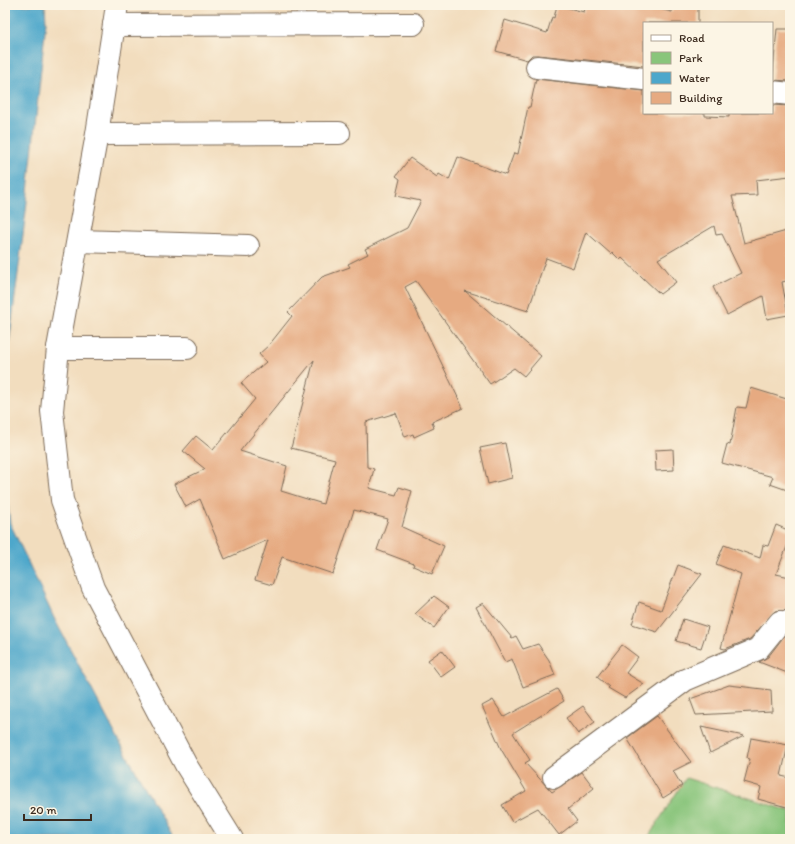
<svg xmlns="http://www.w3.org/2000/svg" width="795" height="844" font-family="Itim,sans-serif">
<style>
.green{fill:#89c57b;stroke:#62784c}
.water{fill:#4da7cb;stroke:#446874}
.building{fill:#e6aa81;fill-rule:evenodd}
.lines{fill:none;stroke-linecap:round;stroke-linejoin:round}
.minor-casing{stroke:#7b6956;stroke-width:24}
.tertiary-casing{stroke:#7b6956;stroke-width:24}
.minor{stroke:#fff;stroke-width:22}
.tertiary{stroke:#fff;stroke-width:22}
</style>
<rect width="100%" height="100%" fill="#fcf5e5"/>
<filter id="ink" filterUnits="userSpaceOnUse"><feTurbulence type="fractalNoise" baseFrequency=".025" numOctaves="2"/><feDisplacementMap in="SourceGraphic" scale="8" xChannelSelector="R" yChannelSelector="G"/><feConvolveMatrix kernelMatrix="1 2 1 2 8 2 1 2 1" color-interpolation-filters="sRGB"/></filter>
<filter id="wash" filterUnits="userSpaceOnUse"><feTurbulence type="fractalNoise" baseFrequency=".012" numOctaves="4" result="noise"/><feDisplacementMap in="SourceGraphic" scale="16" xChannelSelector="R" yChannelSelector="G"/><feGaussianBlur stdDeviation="0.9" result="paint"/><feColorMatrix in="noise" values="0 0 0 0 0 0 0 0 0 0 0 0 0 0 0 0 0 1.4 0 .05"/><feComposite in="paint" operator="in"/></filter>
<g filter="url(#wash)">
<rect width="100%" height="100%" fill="#f2ddbe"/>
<path class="green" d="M686 778 790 811V839H647Z"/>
<path class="water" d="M5 5H45L46 22 26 211 5 375Z
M5 482 10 523 55 620 119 741 174 839H5Z"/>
<g id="blocks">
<path class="building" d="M557 5 584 12 586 5H642L672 12 673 5H698V23H644V66L538 55H532L527 60 496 51 505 20 547 33 552 17 554 18Z
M777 29H790V81L772 80Z
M536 79 644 91V113H705V116L729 117V113H772V105L790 106V176L756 180 757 195 732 196 744 243 790 230V280L782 282 788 315 767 319 763 296 727 315 713 287 741 273 722 234 716 235 714 226 658 259 676 282 660 294 622 258 620 260 612 252 611 254 586 232 573 268 546 258 528 311 465 291 541 356 524 376 514 368 490 384 416 281 405 287 463 408 432 422 434 428 414 437 413 434 405 437 396 413 366 422 367 467 374 469 369 488 396 495 399 487 412 491 402 527 444 546 432 574 413 566 414 564 377 550 388 519 354 510 333 574 282 557 272 585 255 580 268 540 225 559 200 499 186 507 174 484 205 469 183 451 196 436 213 450 255 399 241 383 266 362 259 354 269 345 292 316 288 312 322 277 350 267 348 264 368 254 365 249 407 228 421 201 396 196 400 179 396 176 410 158 437 177 439 174 449 180 458 157 506 175 514 153 518 154 528 107H530ZM314 360 291 448 335 459 323 504 281 491 287 466 240 451Z
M751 388 790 400V491L770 484 773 477 722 463 727 444 730 445 737 407 746 408Z
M505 443 512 478 488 484 480 448Z
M673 449 674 470 656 471 655 450Z
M776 525 790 531V539L776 574 790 577V610L775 611 750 639 725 649 721 648 741 574 716 564 724 545 760 558 763 545 768 546Z
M678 565 702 574 657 632 632 624 639 602 661 610Z
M434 596 449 607 434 628 415 614Z
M483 603 512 638 516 636 523 649 538 644 549 660 555 675 523 687 512 659 505 662 476 607Z
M683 619 708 627 701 648 676 641Z
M785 635H790V674L759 662 768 657Z
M622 645 638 657 626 673 644 684 625 698 608 688 609 687 597 677Z
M442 650 455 667 441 677 428 660Z
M729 685 771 690 772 711 696 715 690 699Z
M557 689 564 701 513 733 530 760 525 763 552 792 582 772 594 788 568 809 577 821 559 835 538 808 512 822 502 805 526 791 501 749 482 706 493 700 504 717Z
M583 706 595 722 578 734 566 718Z
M657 716 691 762 673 771 682 786 663 798 627 738Z
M701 727 744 736 710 753Z
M751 738 788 745 781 776 790 778V808L758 799 761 787 744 782 750 759 747 758Z"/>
</g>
</g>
<g filter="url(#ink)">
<use href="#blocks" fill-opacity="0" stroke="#7b6956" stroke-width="1"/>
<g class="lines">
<g class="minor-casing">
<path id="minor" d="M114 25 413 24
M537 67 644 79
M772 92 790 94
M97 134 339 133
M78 241 248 246
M58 348H187
M554 777 685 680 758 649 780 622 790 623"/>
</g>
<g class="tertiary-casing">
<path id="tertiary" d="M117 5 97 134 58 348 52 411 62 500 93 588 186 765 232 839"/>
</g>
<use href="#minor" class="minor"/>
<use href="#tertiary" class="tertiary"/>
</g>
</g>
<rect width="795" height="844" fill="none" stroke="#fcf5e5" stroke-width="20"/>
<rect x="643" y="22" width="130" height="92" fill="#fcf5e5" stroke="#afa495"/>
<rect x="651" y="35" width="20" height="6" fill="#ffffff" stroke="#afa495"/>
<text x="679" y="42" font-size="12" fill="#3b2a1e">Road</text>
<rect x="651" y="52" width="20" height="12" fill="#89c57b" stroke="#afa495"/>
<text x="679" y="62" font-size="12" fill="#3b2a1e">Park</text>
<rect x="651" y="72" width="20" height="12" fill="#4da7cb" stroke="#afa495"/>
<text x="679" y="82" font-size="12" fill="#3b2a1e">Water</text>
<rect x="651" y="92" width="20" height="12" fill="#e6aa81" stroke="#afa495"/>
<text x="679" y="102" font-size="12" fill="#3b2a1e">Building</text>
<path d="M24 814v6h67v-6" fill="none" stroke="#3b2a1e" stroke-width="2"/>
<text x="30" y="814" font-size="12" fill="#3b2a1e" stroke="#fcf5e5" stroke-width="3" paint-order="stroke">20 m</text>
</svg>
